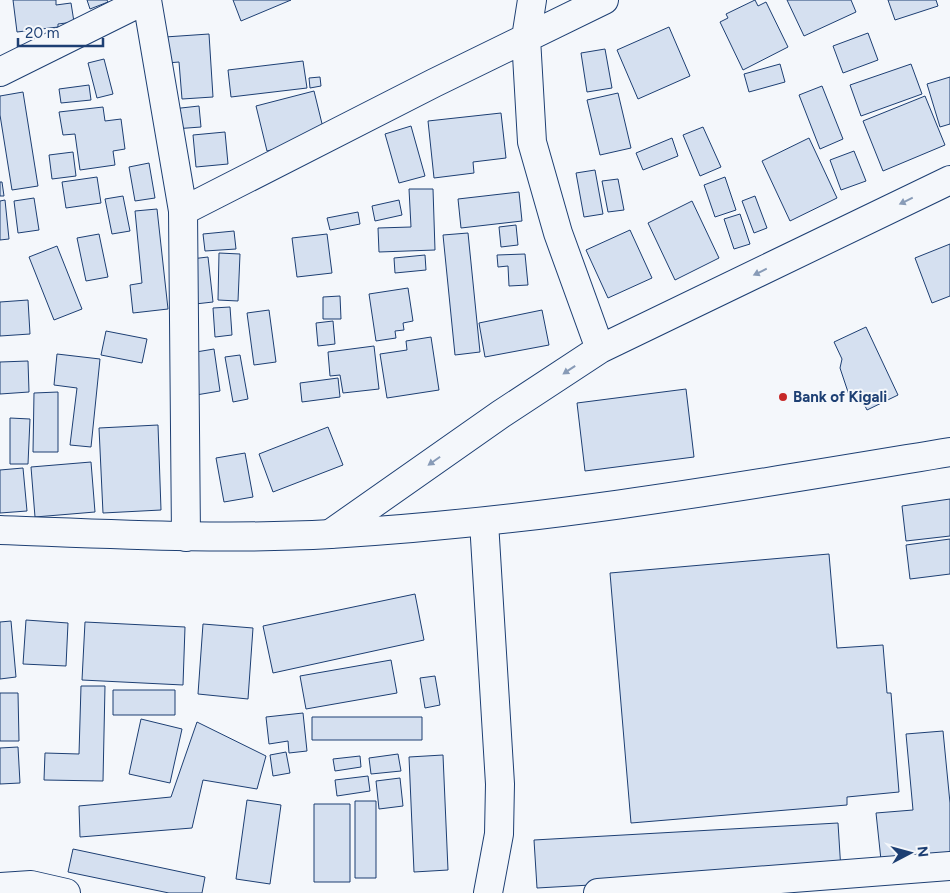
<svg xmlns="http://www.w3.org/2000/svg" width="950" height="893" font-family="Figtree,sans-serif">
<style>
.building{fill:#d5e0f0;stroke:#1d3f73}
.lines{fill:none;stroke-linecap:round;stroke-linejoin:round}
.minor-casing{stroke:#1d3f73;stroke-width:30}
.major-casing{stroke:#1d3f73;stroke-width:30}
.minor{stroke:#f4f7fb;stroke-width:28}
.major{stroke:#f4f7fb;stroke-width:28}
.oneway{fill:#889bb7}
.poi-dot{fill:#c62828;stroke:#f4f7fb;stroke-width:2}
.labels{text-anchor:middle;stroke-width:4;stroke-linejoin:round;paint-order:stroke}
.poi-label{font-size:15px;font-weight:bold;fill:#1d3f73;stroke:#f4f7fb;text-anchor:start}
</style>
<rect width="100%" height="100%" fill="#f4f7fb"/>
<path class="building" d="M13 0H56V5L71 3 74 22 58 24V27L17 32Z
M87 0H107L108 2 90 9Z
M233 0H291L241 21Z
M755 0 758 6 766 2 788 47 743 70 720 22 728 18 726 14Z
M787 0H851L856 12 804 36Z
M888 0H936L938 6 895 20Z
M669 27 690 76 638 99 617 50Z
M868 33 878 60 843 73 833 46Z
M209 34 213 97 182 99 179 62 167 63 165 37Z
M605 49 612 88 587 92 581 53Z
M104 59 113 94 97 98 88 63Z
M303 61 307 88 231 97 228 70Z
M780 64 785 82 749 92 744 74Z
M911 64 922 94 861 116 850 85Z
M320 77 321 86 310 88 309 78Z
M950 77V124L940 127 927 84Z
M89 85 91 100 61 103 59 89Z
M822 86 843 139 820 149 799 95Z
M314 91 325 136 267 151 256 106Z
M23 92 38 186 12 190 0 115V96Z
M618 93 631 148 600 155 587 100Z
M925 96 945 145 883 171 863 121Z
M199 106 201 127 174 129 172 109Z
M103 107 105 121 121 119 125 149 113 151 115 165 80 170 75 134 63 135 59 112Z
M501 113 506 158 473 162 474 173 434 178 428 121Z
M411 126 425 176 399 183 385 134Z
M703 127 721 167 700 176 683 135Z
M225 132 228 164 196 167 193 135Z
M672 138 678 156 643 170 636 153Z
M809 138 837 198 790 221 762 161Z
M854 151 866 181 841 190 830 160Z
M73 152 76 176 52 179 49 155Z
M149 163 155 198 135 201 129 167Z
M595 170 603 214 584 217 576 173Z
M97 177 101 203 66 208 62 182Z
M725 177 736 210 715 217 704 185Z
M618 179 624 210 608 212 602 181Z
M0 182H2L4 196H0Z
M409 189H433L435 250 379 252 378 228 411 227Z
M519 192 522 221 461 228 458 199Z
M123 196 130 231 112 234 105 199Z
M755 196 767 228 754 233 742 201Z
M34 198 39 230 18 233 14 201Z
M5 200 9 239 0 240V201Z
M399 200 402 215 375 221 372 206Z
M692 201 719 258 675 280 648 223Z
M157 209 168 309 133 313 130 285 142 283 135 211Z
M358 212 360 224 330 230 327 218Z
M740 214 750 244 734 249 724 219Z
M516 225 518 245 501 247 499 227Z
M630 230 652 278 608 298 586 250Z
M234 231 236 249 205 251 203 234Z
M468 233 480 352 455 355 443 235Z
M99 234 108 277 86 281 77 238Z
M327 234 332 273 297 277 292 238Z
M950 244V296L932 303 915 258Z
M57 246 82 309 54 320 29 257Z
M219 253 240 254 238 301 218 300Z
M525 254 528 285 509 286 508 266 498 267 497 255Z
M425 255 426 270 395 273 394 258Z
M208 257 213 302 195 304 191 259Z
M408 288 413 321 403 323 404 330 395 331 396 338 376 341 369 294Z
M340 296 341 319H323V297Z
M28 300 30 334 0 336V302Z
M230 307 232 335 215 337 213 308Z
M269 310 276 362 254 365 247 313Z
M542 310 549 345 485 357 479 323Z
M333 321 335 344 318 346 316 323Z
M866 327 898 395 867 410 863 402 851 401 840 368 842 359 834 342Z
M106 331 147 339 142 363 101 355Z
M431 337 439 390 387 398 380 354 407 350 406 341Z
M374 346 379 389 343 393 340 375 330 376 328 352Z
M214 349 220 391 196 395 190 353Z
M57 354 100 359 91 447 70 445 77 388 54 385Z
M240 355 248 399 233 402 225 357Z
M28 361 29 392 0 394V362Z
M338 378 340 397 302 402 300 383Z
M686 389 694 457 585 471 577 403Z
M58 392V452H33L34 393Z
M10 418 30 419 28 464H10Z
M158 425 161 510 103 513 99 428Z
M328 427 343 465 273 492 259 454Z
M245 453 253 497 224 502 216 458Z
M91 462 95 512 35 517 31 467Z
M23 468 27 511 0 513V470Z
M950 499V536L906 541 902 506Z
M950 539V574L910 579 906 545Z
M829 554 837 648 883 645 887 693H891L899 792 847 797V805L631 823 610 573Z
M415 594 424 640 273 673 263 626Z
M26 620 68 623 66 666 23 664Z
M11 621 16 677 0 679V622Z
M85 622 185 627 183 685 82 680Z
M203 624 253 628 248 699 198 694Z
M391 660 397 693 306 709 300 676Z
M435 676 440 705 425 708 420 678Z
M81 686H105L103 781 44 780 45 753 79 754Z
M113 690H175V715H113Z
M0 693H18L19 741H0Z
M303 713 307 751 289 753 288 741 269 744 266 717Z
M312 717H422V740H312Z
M141 719 182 729 170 783 129 774Z
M197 722 266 756 257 789 203 780 192 828 80 837 79 806 171 797Z
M943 731 950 803V854L881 860 876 813 913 810 906 734Z
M18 747 20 783 0 784V748Z
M286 752 290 773 273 776 270 755Z
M398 754 401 771 371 774 369 758Z
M443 755 448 870 414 872 409 757Z
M360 756 361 767 335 771 333 759Z
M368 776 370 791 337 796 335 780Z
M400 778 403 806 379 809 376 781Z
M247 800 281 805 270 884 236 879Z
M355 801H376V878H355Z
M314 804H350V882H314Z
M838 823 841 871 537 888 534 840Z
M73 849 205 877 202 893H169L68 872Z"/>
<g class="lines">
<g class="minor-casing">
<path id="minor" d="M147 0 183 211 186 537
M532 0 526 38 532 142 558 233 600 349
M0 72 145 0
M183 211 434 83 604 0
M484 522 500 784 499 834 488 893
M330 534 501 414 600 349 950 180
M0 887 31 885 66 893
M598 893 950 866"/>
</g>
<g class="major-casing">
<path id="major" d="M0 530C110 534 221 540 331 534 539 522 745 486 950 452"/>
</g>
<use href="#minor" class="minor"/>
<use href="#major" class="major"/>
</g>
<defs><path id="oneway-solid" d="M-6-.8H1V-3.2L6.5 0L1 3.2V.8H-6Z" transform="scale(1.25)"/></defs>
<g class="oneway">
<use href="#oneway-solid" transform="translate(906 201) rotate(154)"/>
<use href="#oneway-solid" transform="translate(760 272) rotate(154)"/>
<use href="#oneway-solid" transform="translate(569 370) rotate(146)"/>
<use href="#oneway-solid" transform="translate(434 461) rotate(145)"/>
</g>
<circle class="poi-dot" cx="783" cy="397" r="5"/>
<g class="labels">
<g class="poi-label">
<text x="793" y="402">Bank of Kigali</text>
</g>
</g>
<g transform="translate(910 853) rotate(84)" stroke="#f4f7fb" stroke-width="4" paint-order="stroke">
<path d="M0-4L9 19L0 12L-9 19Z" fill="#1d3f73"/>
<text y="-8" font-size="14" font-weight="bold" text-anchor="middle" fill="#1d3f73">N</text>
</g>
<path d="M18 38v8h85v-8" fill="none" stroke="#1d3f73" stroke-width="2.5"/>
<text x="25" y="38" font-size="15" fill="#1d3f73" stroke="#f4f7fb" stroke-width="4" paint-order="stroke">20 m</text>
</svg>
